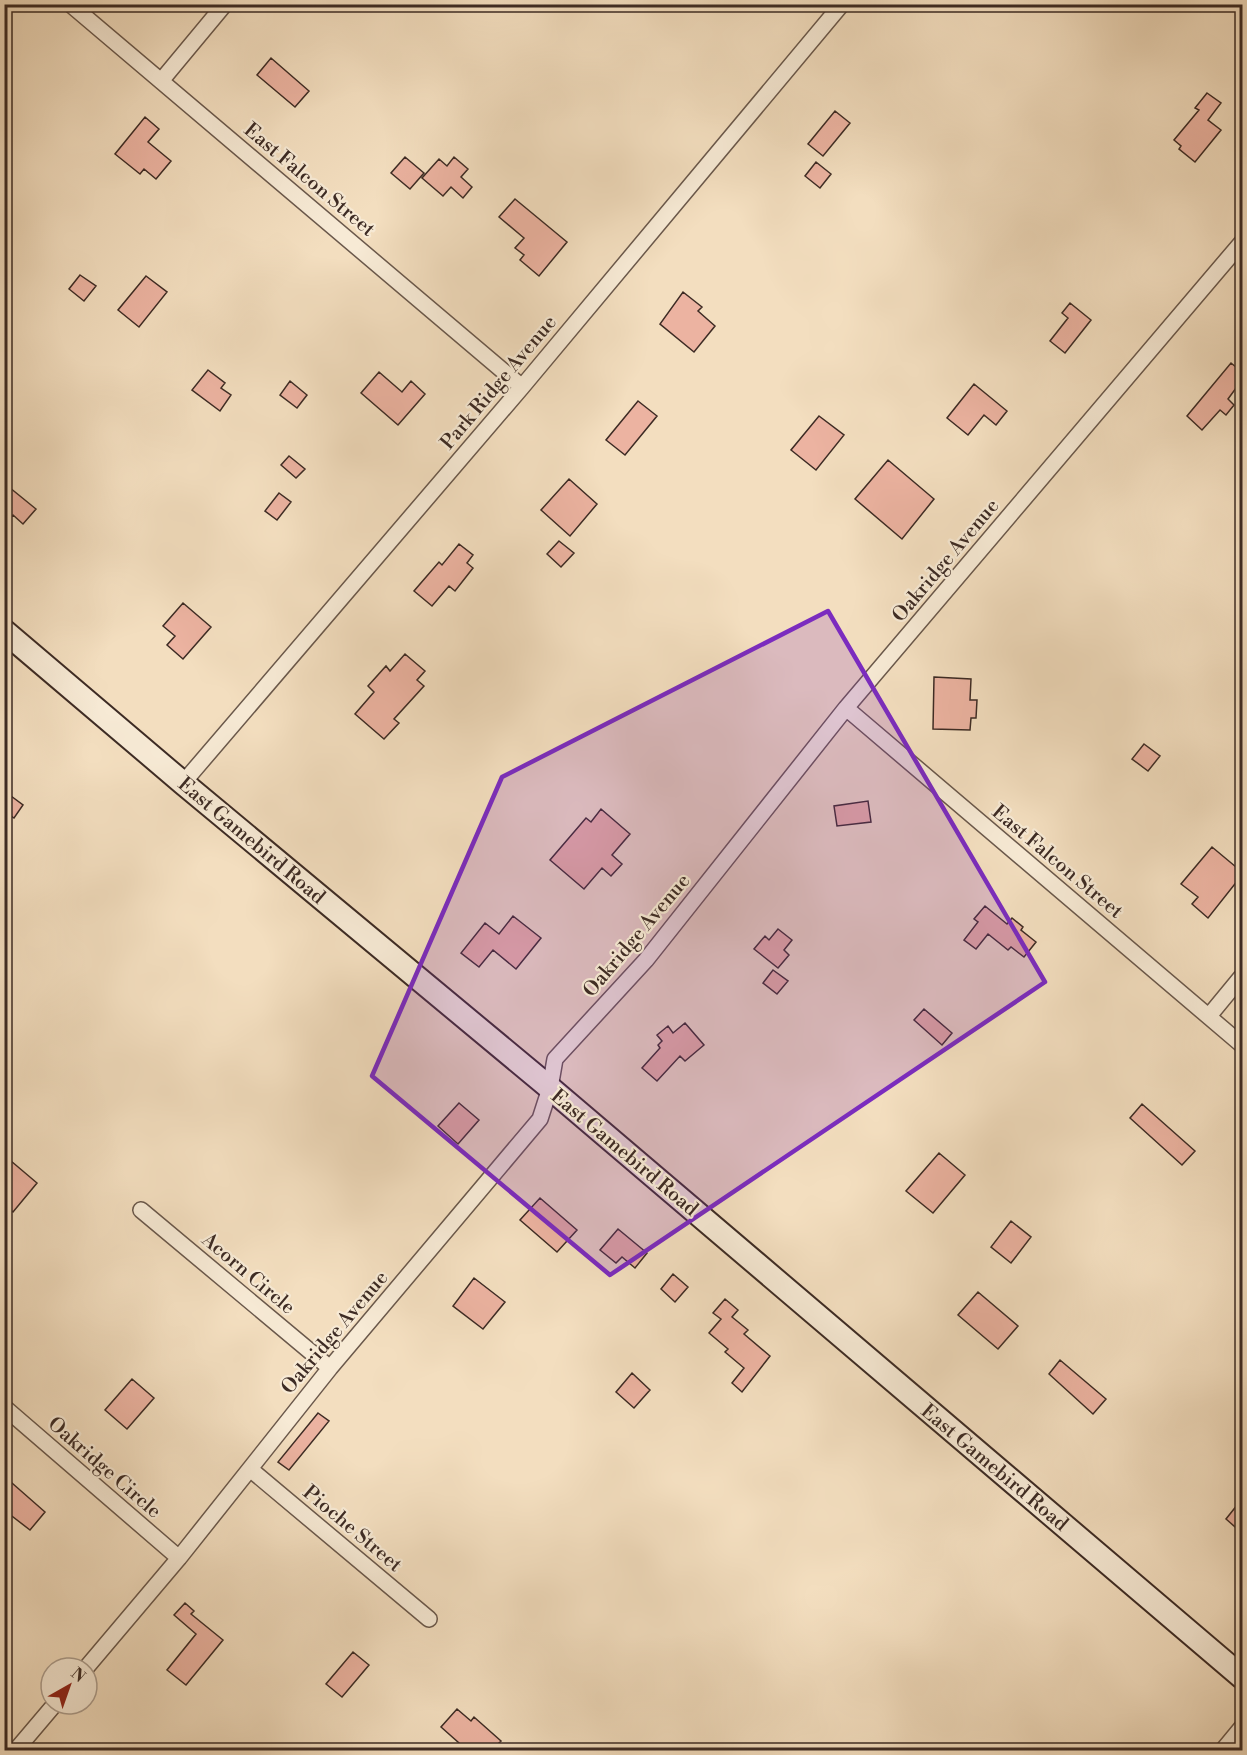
<svg xmlns="http://www.w3.org/2000/svg" width="1247" height="1755" font-family="'Libre Bodoni',serif">
<style>
.building{fill:#ecb3a1;stroke:#3d2b24;stroke-width:1.5}
.lines{fill:none;stroke-linecap:round;stroke-linejoin:round}
.street-casing{stroke:#6a584b;stroke-width:18}
.secondary-casing{stroke:#3d2b24;stroke-width:26}
.street{stroke:#f7ead5;stroke-width:15}
.secondary{stroke:#f7ead5;stroke-width:22}
.marked{fill:#7b2cbf;fill-opacity:0.2;stroke:#7b2cbf;stroke-width:4.5;stroke-linejoin:round}
.labels{text-anchor:middle;stroke-width:4.5;stroke-linejoin:round;paint-order:stroke}
.street-label{font-size:20px;fill:#3d2b24;stroke:#f7ead5}
</style>
<rect width="100%" height="100%" fill="#f3debf"/>
<filter id="stains"><feTurbulence type="fractalNoise" baseFrequency=".00333" numOctaves="4"/><feColorMatrix values="0 0 0 0 .2 0 0 0 0 .09 0 0 0 0 .02 0 0 0 .5 -.17"/></filter>
<radialGradient id="worn" r=".72"><stop offset=".6" stop-color="#630" stop-opacity="0"/><stop offset="1" stop-color="#630" stop-opacity=".3"/></radialGradient>
<path class="building" d="M271 58 309 91 295 107 257 75Z
M1207 93 1221 103 1208 120 1221 130 1195 162 1179 149 1181 146 1174 140 1199 110 1195 108Z
M835 111 850 123 823 156 808 144Z
M145 117 159 129 148 142 171 161 156 179 144 169 140 174 115 154Z
M405 157 424 173 410 189 391 173Z
M454 157 468 169 461 177 472 187 463 198 451 187 443 196 422 178 439 159 447 166Z
M816 162 831 174 820 188 805 176Z
M515 199 567 242 539 276 520 260 524 255 515 248 524 238 499 217Z
M80 275 96 286 84 301 69 289Z
M146 276 167 292 139 327 118 310Z
M683 292 702 307 698 311 715 326 694 352 660 324Z
M1070 303 1091 320 1065 353 1050 341 1068 318 1062 313Z
M1231 363 1242 372V380L1228 399 1234 405 1226 415 1220 410 1202 430 1187 416Z
M208 370 225 383 221 388 231 395 220 411 192 390Z
M379 372 402 392 411 381 425 394 398 425 361 393Z
M290 381 307 395 297 408 280 395Z
M974 384 1007 411 996 425 984 415 968 435 947 418Z
M638 401 657 416 625 455 606 440Z
M819 416 844 435 816 470 791 450Z
M289 456 305 469 296 478 281 465Z
M888 460 934 499 902 539 855 499Z
M569 479 597 504 570 536 541 510Z
M4 483 36 509 23 524 13 515 4 525Z
M279 493 291 502 277 520 265 511Z
M559 541 574 553 561 567 547 554Z
M459 544 473 555 467 563 473 568 455 591 449 586 432 606 414 591 439 562 442 565Z
M183 603 211 627 183 659 167 645 175 636 163 626Z
M405 654 425 671 417 680 424 686 394 719 399 723 384 739 355 714 374 692 368 686 386 666 390 671Z
M934 677 971 679 970 700H977L976 718H971L970 730 933 729Z
M1144 744 1160 756 1148 771 1132 759Z
M11 796 23 805 14 818 4 811V805Z
M868 801 871 822 837 826 834 806Z
M601 809 630 834 612 855 622 864 611 876 602 868 584 889 550 860 586 818 591 822Z
M1212 847 1242 872V875L1208 918 1192 904 1198 897 1181 884Z
M985 906 1007 924 1012 918 1023 927 1021 930 1036 942 1024 957 1011 947 1008 950 988 934 976 949 964 940 978 922 974 919Z
M513 916 541 938 516 969 493 950 479 967 461 953 485 923 499 934Z
M778 929 792 940 784 950 789 955 778 968 754 949 765 936 769 940Z
M773 970 788 981 777 994 763 983Z
M924 1009 952 1033 942 1045 914 1020Z
M685 1023 704 1045 685 1061 680 1056 657 1081 642 1068 660 1048 658 1045 662 1041 657 1035 668 1026 673 1033Z
M459 1103 479 1120 458 1144 438 1126Z
M1142 1104 1195 1151 1182 1165 1130 1118Z
M939 1153 965 1175 933 1213 906 1191Z
M11 1161 37 1183 13 1212 4 1205V1169Z
M540 1198 577 1230 557 1252 520 1220Z
M1011 1221 1031 1237 1011 1263 991 1247Z
M618 1229 647 1253 635 1268 622 1257 616 1263 600 1250Z
M673 1274 688 1287 675 1302 661 1289Z
M474 1278 505 1302 483 1329 453 1306Z
M978 1292 1018 1326 998 1349 958 1315Z
M725 1299 738 1310 732 1317 748 1330 744 1334 770 1356 742 1392 732 1383 744 1368 725 1352 728 1349 709 1333 721 1319 713 1313Z
M1060 1360 1106 1399 1093 1414 1049 1374Z
M632 1373 650 1390 634 1408 616 1392Z
M132 1379 154 1398 127 1429 105 1410Z
M318 1413 329 1421 289 1470 278 1462Z
M4 1476 45 1512 30 1530 4 1510Z
M1242 1499V1533L1226 1519Z
M185 1603 194 1611 191 1614 223 1640 186 1685 167 1670 196 1634 174 1615Z
M353 1652 369 1665 342 1697 326 1684Z
M457 1709 471 1721 474 1717 501 1741 492 1750H467L441 1727Z"/>
<g class="lines">
<g class="street-casing">
<path id="street" d="M70 4 522 387
M161 81 225 4
M846 708 1242 1045
M183 783 522 387 842 4
M1209 1016 1242 976
M141 1210 330 1368
M4 1407 179 1558
M250 1469 429 1619
M86 1668 179 1558 330 1368 540 1119 550 1088 555 1059 646 960 846 708 1242 242
M16 1750 55 1704
M1223 1750 1242 1727"/>
</g>
<g class="secondary-casing">
<path id="secondary" d="M4 631 183 783 550 1088 1242 1677"/>
</g>
<use href="#street" class="street"/>
<use href="#secondary" class="secondary"/>
</g>
<path class="marked" d="M828 611 1045 982 610 1275 372 1076 502 777Z"/>
<g class="labels">
<g class="street-label">
<text transform="translate(310 179) rotate(40)" y="7">East Falcon Street</text>
<text transform="translate(498 382) rotate(-50)" y="7">Park Ridge Avenue</text>
<text transform="translate(945 560) rotate(-50)" y="7">Oakridge Avenue</text>
<text transform="translate(252 840) rotate(40)" y="7">East Gamebird Road</text>
<text transform="translate(1058 861) rotate(40)" y="7">East Falcon Street</text>
<text transform="translate(636 935) rotate(-50)" y="7">Oakridge Avenue</text>
<text transform="translate(625 1152) rotate(40)" y="7">East Gamebird Road</text>
<text transform="translate(249 1273) rotate(40)" y="7">Acorn Circle</text>
<text transform="translate(334 1332) rotate(-50)" y="7">Oakridge Avenue</text>
<text transform="translate(105 1467) rotate(41)" y="7">Oakridge Circle</text>
<text transform="translate(995 1467) rotate(40)" y="7">East Gamebird Road</text>
<text transform="translate(353 1528) rotate(40)" y="7">Pioche Street</text>
</g>
</g>
<rect width="1247" height="1755" fill="none" stroke="#f3debf" stroke-width="24"/>
<rect x="6" y="6" width="1235" height="1743" fill="none" stroke="#3d2b24" stroke-width="3"/>
<rect x="12" y="12" width="1223" height="1731" fill="none" stroke="#3d2b24" stroke-width="1.5"/>
<g transform="translate(69 1686) rotate(40)"><circle r="28" fill="#f7ead5" stroke="#ad9e8e" stroke-width="1.5"/>
<path d="M0-4.5L10 22L0 15L-10 22Z" fill="#8f2418"/>
<text y="-9" font-size="16" font-weight="bold" text-anchor="middle" fill="#3d2b24">N</text>
</g>
<rect width="100%" height="100%" filter="url(#stains)"/>
<rect width="100%" height="100%" fill="url(#worn)"/>
</svg>
